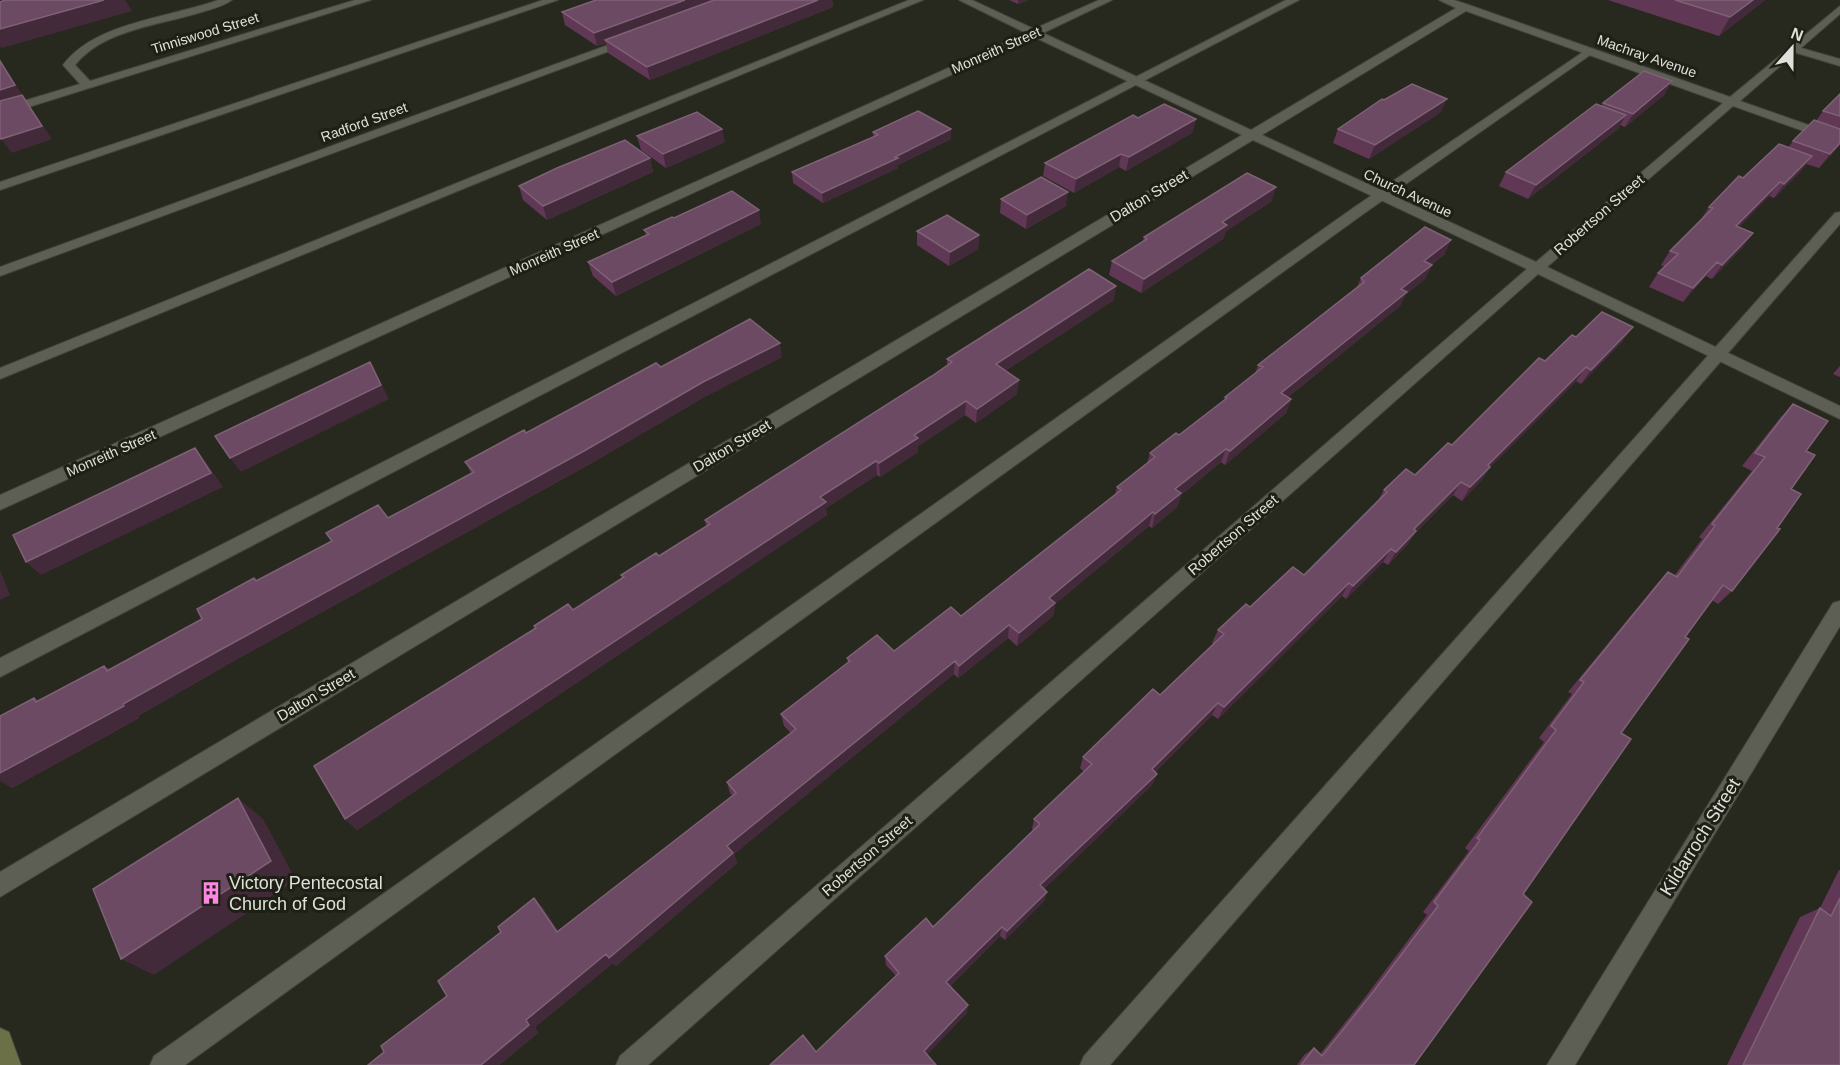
<svg xmlns="http://www.w3.org/2000/svg" width="1840" height="1065" font-family="Helvetica,sans-serif">
<style>
.lines{fill:none;stroke-linecap:round;stroke-linejoin:round}
.lane-casing{stroke:#42433a;stroke-width:2}
.street-casing{stroke:#42433a;stroke-width:2}
.secondary-casing{stroke:#42433a;stroke-width:2}
.lane{fill:#5d5f54;fill-rule:evenodd}
.street{fill:#5d5f54;fill-rule:evenodd}
.secondary{fill:#6b7047;fill-rule:evenodd}
.wall{fill:#603856}
.shaded-wall{fill:#432a3a}
.building{fill:#6d4a64;stroke:#7f6176;stroke-width:1.5}
.labels{text-anchor:middle;stroke-width:6;stroke-linejoin:round;paint-order:stroke}
.far-street-label{font-size:14px;fill:#dfe0d9;stroke:#1e1f15}
.street-label{font-size:15px;fill:#dfe0d9;stroke:#1e1f15}
.near-street-label{font-size:18px;fill:#dfe0d9;stroke:#1e1f15}
.near-poi-label{font-size:18px;fill:#dfe0d9;stroke:#1e1f15;text-anchor:start}
</style>
<rect width="100%" height="100%" fill="#27291e"/>
<g class="lines">
<g class="lane-casing">
<path id="lane" d="M543 0H558L0 190V182Z
M909 0H923L0 379V368Z
M1286 0H1299L0 677V658Z
M1794 46 1840 59V66L1790 51V47Z
M1589 48 1594 51 1593 53 1366 212 185 1065H150L154 1056 1356 206Z
M1840 212V224L1110 1065H1080L1084 1056 1835 213Z"/>
</g>
<g class="street-casing">
<path id="street" d="M218 0H232C224 6 212 9 202 12 161 25 104 29 75 65L90 81 355 0H371L0 116V108L80 84 63 65C95 22 169 18 218 0Z
M959 0H972L1034 29 1099 0H1112L1043 33 1251 130 1456 8 1439 0H1454L1469 5 1730 97 1840 6V14L1740 101 1840 136V144L1733 106 1547 267 1840 406V419L1538 274 648 1065H616L620 1056 1527 269 1253 140 0 897V872L1242 135 1034 37 0 510V495L1026 33ZM1466 11 1723 103 1536 262 1262 135Z
M630 37 635 40 634 42 0 276V267Z
M1840 601V626L1575 1065H1547L1833 603Z"/>
</g>
<g class="secondary-casing">
<path id="secondary" d="M0 1028 9 1032 21 1065H0Z"/>
</g>
<use href="#lane" class="lane"/>
<use href="#street" class="street"/>
<use href="#secondary" class="secondary"/>
</g>
<path class="wall" d="M596 0H832L833 7 650 80 608 53 606 43 597 46 565 25 562 12Z
M1009 0H1028L1018 4Z
M1608 0H1765L1719 36Z
M1672 81 1664 95 1625 127 1620 125 1618 129 1528 199 1499 186 1506 172 1602 106 1603 103Z
M1840 94V145L1819 168 1806 164 1802 170 1774 198 1769 196 1739 227 1743 247 1712 279 1706 276 1683 302 1649 287 1658 273 1665 267 1661 265 1670 251 1700 221 1709 207 1743 178 1788 148 1793 141 1816 121 1823 111Z
M1441 112 1369 159 1333 143 1338 129Z
M1138 118 1196 119 1192 133 1126 171 1119 167 1074 193 1043 176 1045 163Z
M951 129V139L898 165V168L823 203 793 183 792 172 873 137V132Z
M637 136 725 142 666 168 641 150Z
M650 158 653 172 547 220 523 200 519 186Z
M1001 199 1066 206 1026 229 1000 213Z
M1272 201 1226 231 1223 239 1141 293 1109 275 1112 261 1143 241 1144 237Z
M674 218 761 224 616 296 593 276 588 262 646 235 644 230Z
M917 231 979 235 978 249 949 266 917 245Z
M1445 254 1431 265H1432L1425 279 1405 295 1400 306 1288 397 1291 399 1286 413 1225 465 1221 462 1181 495 1177 507 1152 528 1149 526 1055 604 1053 616 1017 646 1008 638 958 678 954 674 734 854 737 863 616 966 613 963 535 1027 538 1033 499 1065H368L384 1052 543 908 558 931 733 796 730 793 727 782 791 733 784 726 781 714 848 663 847 658 894 651 961 616 1115 495 1117 487 1147 463 1150 453 1179 435 1224 400 1225 397 1255 374 1258 365 1357 287 1361 278Z
M1114 300 1005 371 1017 394 976 423 965 415 918 446V452L880 477 877 475 826 508 827 515 357 830 345 819 536 629 534 626 573 610 622 578 621 575 659 556 706 526 705 520 932 376 947 366V359Z
M1576 337 1623 341 1581 384 1576 381 1489 468 1481 481 1462 501 1453 495 1415 533 1408 544 1388 565 1383 562 1346 599 1342 596 1218 719 1212 715 1155 772 1157 774 1152 785 1044 889 1047 892 1044 901 1005 940 1000 936 950 986 967 1013 927 1054 816 1052 896 976 886 965 885 956 933 927 1034 831 1032 829 1034 819 1084 772 1080 768 1083 757 1160 695 1214 644 1212 643 1218 630 1250 607 1304 575 1377 502 1384 490 1415 475 1452 445 1545 361Z
M782 357 706 396 590 464 232 662 138 716 139 718 12 788 34 698 39 701 104 666 109 669 202 619 257 581 388 518 471 473 465 462 661 367Z
M1840 366V377L1833 374Z
M1793 404 1806 451 1791 489 1732 591 1718 604 1712 600 1685 637 1621 733 1523 894 1414 1065H1297L1304 1055 1314 1048 1320 1054 1363 1000 1427 915 1423 912 1469 851 1465 848 1544 742 1539 738 1572 694 1568 692 1656 585 1668 572 1674 576 1702 539 1699 537 1752 471 1742 466 1780 418Z
M1839 870H1840V1065H1727L1800 917 1820 908Z"/>
<path class="shaded-wall" d="M104 0H125L132 11 2 48 0 46V29Z
M685 0H722L605 40 606 43 597 46 594 33Z
M818 0H832L833 7 650 80 647 67Z
M1018 0H1028L1018 4Z
M1753 0H1765L1719 36 1730 17Z
M0 60 24 98 52 139 12 153 1 139 0 106Z
M1672 81 1664 95 1625 127 1633 114Z
M1447 99 1441 112 1369 159 1375 145Z
M1626 115 1618 129 1528 199 1536 185Z
M1196 119 1192 133 1126 171 1129 157Z
M722 129 725 142 666 168 663 154Z
M951 129V139L898 165V168L823 203 822 193Z
M1840 143V145L1819 168 1830 154Z
M1121 154 1119 167 1074 193 1076 179Z
M1812 156 1802 170 1774 198 1784 184Z
M650 158 653 172 547 220 543 206Z
M1780 182 1769 196 1726 240 1736 226Z
M1276 187 1272 201 1226 231 1223 239 1141 293 1144 279 1222 222Z
M1068 192 1066 206 1026 229 1027 215Z
M759 210 761 224 616 296 612 282Z
M1753 233 1743 247 1712 279 1722 265Z
M979 235 978 249 949 266 950 252Z
M1451 240 1445 254 1417 275 1424 261Z
M1717 262 1706 276 1683 302 1693 288Z
M1432 265 1425 279 1405 295 1400 306 1275 407 1281 393 1401 289Z
M1116 286 1114 300 994 378 996 364Z
M1633 327 1623 341 1581 384 1591 370Z
M780 343 782 357 706 396 590 464 232 662 138 716 139 718 12 788 0 781V773L123 704 703 382Z
M370 362 389 399 241 472 230 458Z
M1586 367 1576 381 1489 468 1481 481 1462 501 1470 487 1488 465Z
M1019 380 1017 394 976 423 977 409Z
M1291 399 1286 413 1225 465 1230 451Z
M966 401 965 415 918 446V452L880 477 879 463 914 435Z
M195 448 206 462 223 487 41 575 26 562Z
M1226 449 1221 462 1181 495 1177 507 1152 528 1155 514 1175 489Z
M876 461 877 475 826 508 827 515 357 830 345 819 820 497Z
M1461 482 1453 495 1415 533 1408 544 1388 565 1396 552 1414 529Z
M1153 512 1149 526 1055 604 1053 616 1017 646 1019 633 1049 598Z
M1391 549 1383 562 1346 599 1353 586Z
M0 570 10 595 0 600Z
M1349 583 1342 596 1218 719 1224 707Z
M1009 625 1008 638 958 678 959 666Z
M955 661 954 674 734 854 737 863 616 966 613 963 535 1027 538 1033 499 1065H481L526 1020 606 954 727 846Z
M1218 703 1212 715 1147 780 1152 769Z
M1157 774 1152 785 1038 895 1040 885Z
M238 798 263 819 296 880 154 975 121 959Z
M1047 892 1044 901 1005 940 1007 931Z
M534 898 543 908 565 941 557 932Z
M1002 927 1000 936 946 990V982Z
M968 1005 967 1013 924 1058V1051Z"/>
<path class="building" d="M5 0H104L0 29V2Z
M596 0H685L594 33 562 12Z
M714 0H818L647 67 605 40Z
M1675 0H1753L1730 17Z
M0 61 15 85 0 90Z
M1644 71 1672 81 1633 114 1603 103Z
M1412 84 1447 99 1375 145 1338 129 1382 99 1384 100Z
M1840 94V116L1823 111Z
M22 95 42 126 1 139 0 137V101Z
M1164 104 1196 119 1129 157 1121 154 1076 179 1045 163 1133 115 1138 118Z
M1596 104 1626 115 1536 185 1506 172Z
M918 111 951 129 895 157 898 158 822 193 792 172 878 135 873 132Z
M697 112 722 129 663 154 637 136Z
M1814 120 1840 129V143L1830 154 1793 141Z
M625 140 650 158 543 206 519 186 557 168Z
M1779 144 1812 156 1784 184 1780 182 1736 226 1753 233 1722 265 1717 262 1693 288 1658 273 1678 254 1670 251 1713 208 1709 207 1739 176 1743 178Z
M1247 173 1276 187 1222 222 1227 225 1144 279 1112 261 1147 239 1144 237Z
M1041 177 1068 192 1027 215 1001 199Z
M732 191 759 210 612 282 588 262 649 234 644 230 672 217 674 218Z
M947 215 979 235 950 252 917 231Z
M1425 227 1451 240 1424 261 1432 265 1401 289 1407 292 1281 393 1291 399 1230 451 1226 449 1175 489 1181 493 1155 514 1153 512 1049 598 1055 603 1019 633 1009 625 959 666 955 661 727 846 733 853 609 958 606 954 526 1020 529 1025 481 1065H368L384 1052 381 1046 447 996 438 981 501 932 498 927 534 898 557 932 736 793 727 782 796 729 781 714 850 661 847 658 877 635 894 651 951 607 961 616 1121 490 1117 487 1155 457 1150 453 1176 433 1179 435 1227 398 1225 397 1263 367 1258 365 1364 282 1361 278Z
M1089 269 1116 286 996 364 1019 380 977 409 966 401 914 435 918 438 879 463 876 461 820 497 826 502 345 819 314 766 536 628 534 626 568 604 573 610 624 577 621 575 656 553 659 556 710 524 705 520 932 376 952 362 947 359Z
M1602 312 1633 327 1591 370 1586 367 1488 465 1490 467 1470 487 1461 482 1414 529 1416 531 1396 552 1391 549 1353 586 1349 583 1224 707 1218 703 1152 769 1157 774 1040 885 1047 892 1007 931 1002 927 946 982 968 1005 924 1051 936 1065H770L803 1035 816 1052 899 973 885 956 926 918 933 927 1040 824 1034 819 1092 764 1083 757 1153 689 1160 695 1224 634 1218 630 1246 604 1250 607 1293 567 1304 575 1387 492 1384 490 1406 469 1415 475 1448 443 1452 445 1539 358 1545 361 1572 335 1576 337Z
M750 319 780 343 703 382 584 451 220 650 123 704 124 706 0 773V716L34 698 36 702 104 666 107 671 202 619 197 609 254 578 256 581 332 541 326 533 378 505 388 518 474 472 465 462 524 430 526 433 656 363 661 367Z
M370 362 381 385 303 423 230 458 215 436 282 404Z
M1793 404 1828 421 1806 451 1815 455 1791 489 1801 494 1777 528 1780 529 1732 591 1723 585 1685 637 1689 639 1621 733 1631 739 1523 894 1532 902 1414 1065H1301L1314 1048 1322 1056 1373 992 1438 906 1434 902 1480 840 1477 838 1556 730 1551 726 1584 682 1580 680 1668 572 1677 577 1715 526 1712 524 1765 457 1755 453Z
M195 448 211 473 26 562 13 535Z
M238 798 271 861 121 959 93 889Z
M1840 898V1065H1743L1820 908 1831 916Z"/>
<defs>
<g id="building-bare" transform="scale(1.8)"><path d="M-4-6H4V6H1V3H-1V6H-4ZM-2.5-4.3h1.7v1.8h-1.7ZM.8-4.3h1.7v1.8H.8ZM-2.5-1h1.7V.8h-1.7ZM.8-1h1.7V.8H.8Z" fill="#fd86e3" stroke="#1e1f15" stroke-width="2.5" paint-order="stroke"/></g>
</defs>
<g fill-rule="evenodd">
<use href="#building-bare" x="211" y="893"/>
</g>
<g class="labels">
<g class="far-street-label">
<text transform="translate(205 33) rotate(-17)" y="5">Tinniswood Street</text>
<text transform="translate(996 50) rotate(-24)" y="5">Monreith Street</text>
<text transform="translate(1647 56) rotate(19)" y="5">Machray Avenue</text>
<text transform="translate(364 122) rotate(-20)" y="5">Radford Street</text>
<text transform="translate(1408 193) rotate(25)" y="5">Church Avenue</text>
<text transform="translate(554 252) rotate(-24)" y="5">Monreith Street</text>
<text transform="translate(111 453) rotate(-24)" y="5">Monreith Street</text>
</g>
<g class="street-label">
<text transform="translate(1149 196) rotate(-31)" y="5">Dalton Street</text>
<text transform="translate(1599 215) rotate(-41)" y="5">Robertson Street</text>
<text transform="translate(732 446) rotate(-31)" y="5">Dalton Street</text>
<text transform="translate(1233 535) rotate(-41)" y="5">Robertson Street</text>
<text transform="translate(316 695) rotate(-31)" y="5">Dalton Street</text>
<text transform="translate(867 856) rotate(-41)" y="5">Robertson Street</text>
</g>
<g class="near-street-label">
<text transform="translate(1700 837) rotate(-58)" y="6">Kildarroch Street</text>
</g>
<g class="near-poi-label">
<text x="229" y="889">Victory Pentecostal<tspan x="229" dy="21">Church of God</tspan></text>
</g>
</g>
<g transform="translate(1792 48) rotate(21)" stroke="#1e1f15" stroke-width="4.5" paint-order="stroke">
<path d="M0-4.5L10 22L0 15L-10 22Z" fill="#dfe0d9"/>
<text y="-9" font-size="16" font-weight="bold" text-anchor="middle" fill="#dfe0d9">N</text>
</g>
</svg>
